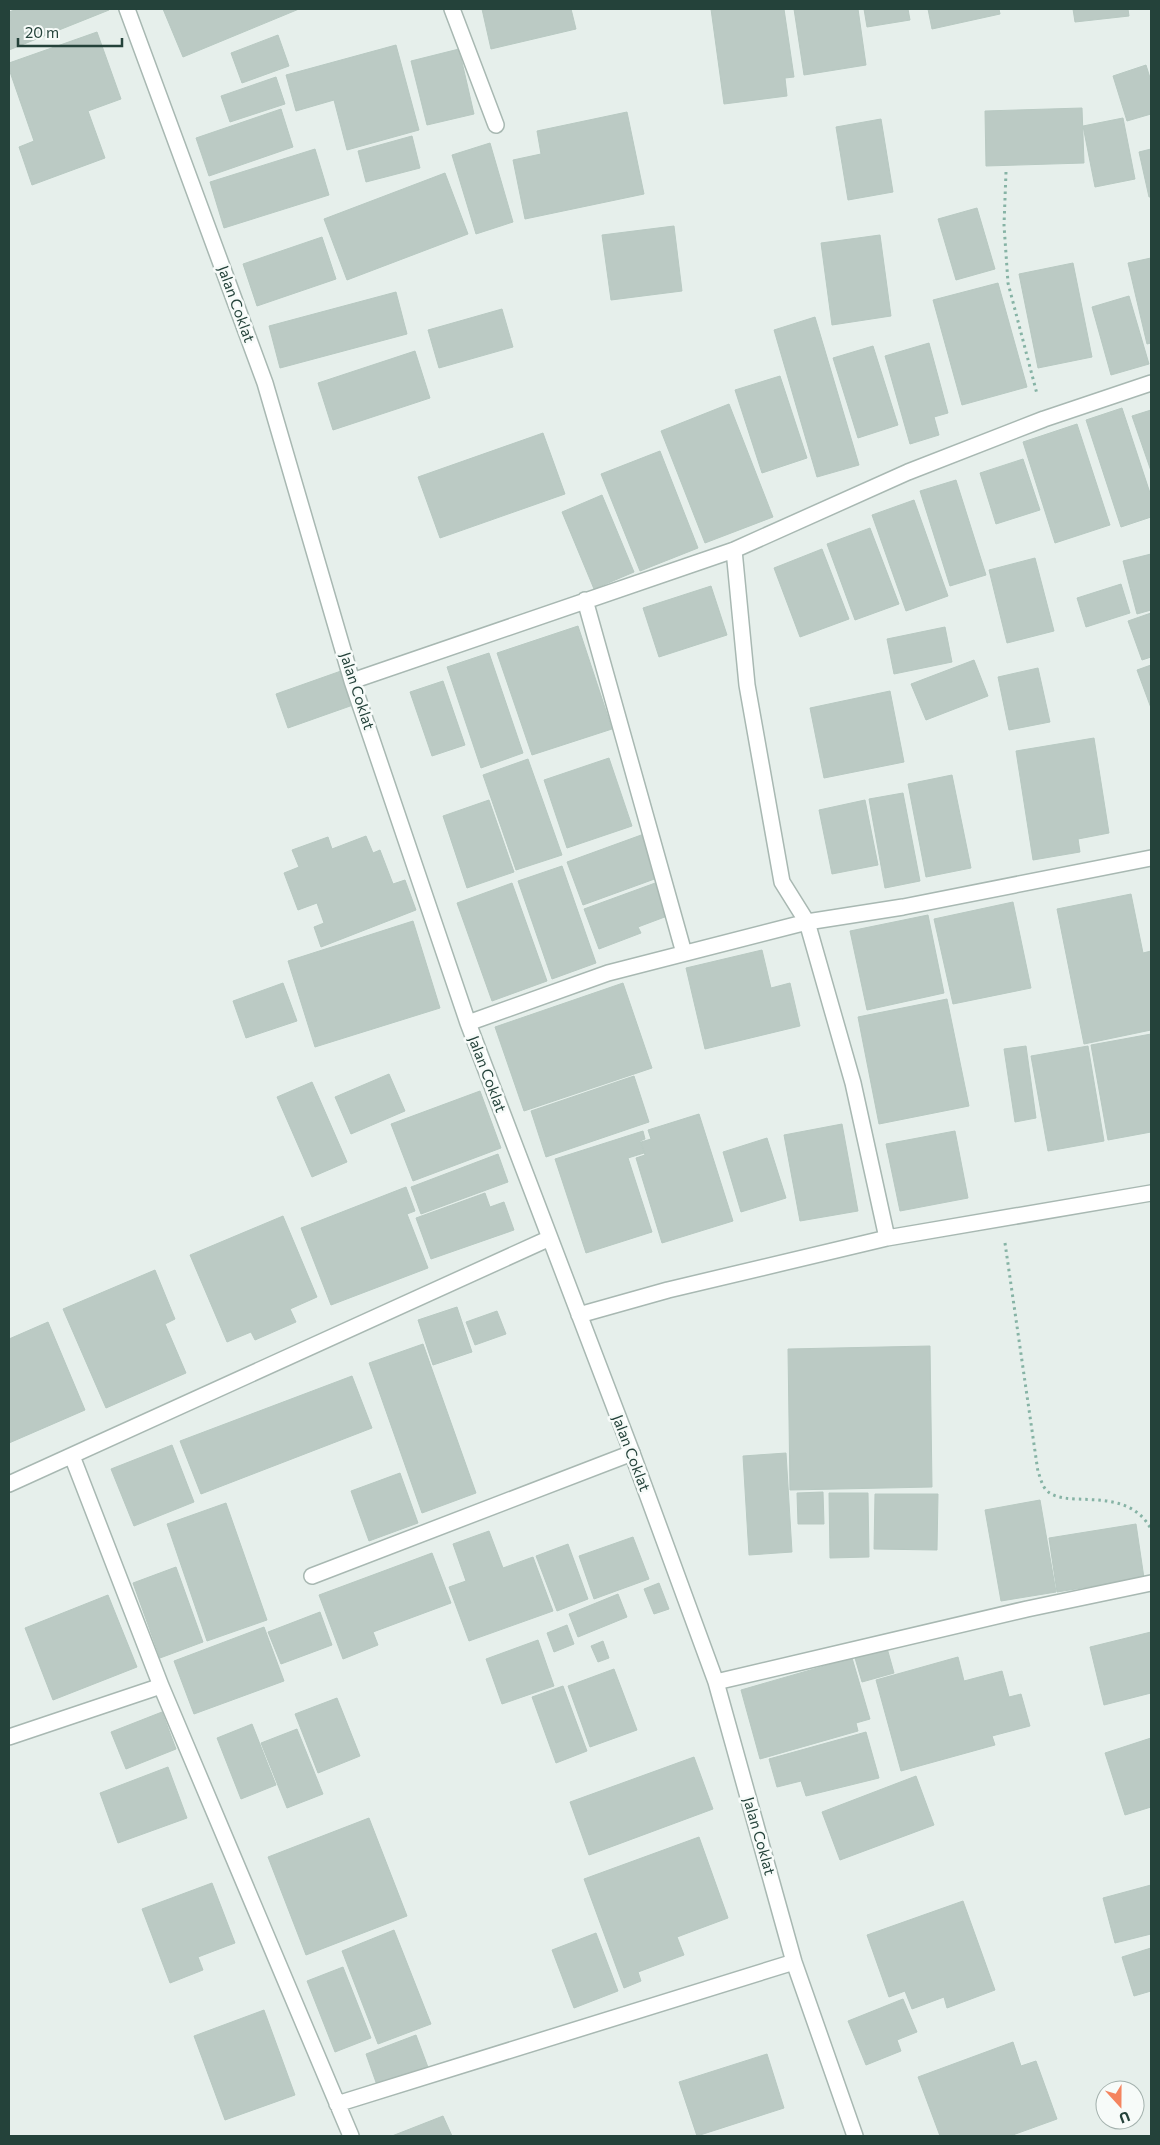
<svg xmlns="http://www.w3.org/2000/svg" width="1160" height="2145" font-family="Commissioner,sans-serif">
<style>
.building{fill:#bbcac4;stroke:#b8c9c2}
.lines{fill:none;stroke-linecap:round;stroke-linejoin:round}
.lane-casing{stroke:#a8b8b2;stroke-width:18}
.street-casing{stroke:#a8b8b2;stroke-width:18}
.path{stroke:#86b3a5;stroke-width:3;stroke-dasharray:2.5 4;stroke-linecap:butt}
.lane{stroke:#fff;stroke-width:15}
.street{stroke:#fff;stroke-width:15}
.labels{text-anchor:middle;stroke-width:5;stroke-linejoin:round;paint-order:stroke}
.street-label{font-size:15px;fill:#24423a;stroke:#f7fbf9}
</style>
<rect width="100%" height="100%" fill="#e6efeb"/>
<path class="building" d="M17 9H109V10L9 50V12Z
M163 9H299L183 57Z
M482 9H571L576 29 491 49Z
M711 9H784L794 77 785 78 787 96 724 104Z
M794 9H858L866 65 804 75Z
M864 9H908L910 20 867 27Z
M928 9H999L1000 14 932 29Z
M1073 9H1128L1129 16 1075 22Z
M97 32 121 99 88 111 105 158 32 185 19 147 34 141 9 69V63Z
M278 35 289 66 242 83 231 53Z
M396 45 419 130 347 150 334 100 296 111 286 75Z
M459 49 474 114 427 125 411 61Z
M1146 65 1151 81V114L1127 121 1113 76Z
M276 77 285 104 230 122 221 96Z
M1082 108 1084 163 986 166 985 111Z
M281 109 293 147 209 176 196 138Z
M627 112 644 194 525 219 513 160 541 154 537 131Z
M1123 118 1135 179 1095 187 1083 126Z
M881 119 893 192 848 200 836 127Z
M412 136 420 168 366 182 358 151Z
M490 143 513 222 476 234 452 155Z
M315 149 329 195 224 228 210 182Z
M1151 149V197H1149L1139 152Z
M445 173 468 234 347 280 324 219Z
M977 208 995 269 956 280 938 219Z
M674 226 682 291 611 300 602 235Z
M880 235 891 316 832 325 821 243Z
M322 237 336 279 257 306 243 264Z
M1151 258V343L1147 344 1128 263Z
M1073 263 1092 357 1038 368 1019 274Z
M998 283 1027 387 962 405 933 300Z
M396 292 407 334 280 368 269 326Z
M1129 296 1149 364 1111 375 1092 307Z
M502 309 513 347 439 368 428 330Z
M815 317 859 465 817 477 774 330Z
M929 343 948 413 934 417 939 435 910 444 885 356Z
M873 346 898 425 858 438 833 358Z
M415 351 430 398 333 430 318 383Z
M780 376 807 458 762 473 735 390Z
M729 404 773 517 705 543 661 431Z
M1122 408 1151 496V517L1121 527 1086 420Z
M1151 410V471L1132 416Z
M1077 424 1110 525 1055 543 1023 442Z
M543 433 565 494 440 538 418 477Z
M660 451 698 548 640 571 601 474Z
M1023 459 1040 510 996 524 980 473Z
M956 480 986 575 950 586 920 491Z
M602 495 634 572 594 589 562 512Z
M914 500 948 596 906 611 872 515Z
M870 528 899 604 855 620 827 544Z
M822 549 849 619 800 637 774 568Z
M1151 554V610L1137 614 1123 561Z
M1035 558 1054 631 1007 643 989 570Z
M1121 584 1130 613 1086 627 1077 598Z
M711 586 727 635 659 657 643 608Z
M1151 613V657L1142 660 1128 621Z
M578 626 612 729 532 755 497 653Z
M945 627 952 662 894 674 887 639Z
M489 653 523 753 481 768 447 667Z
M974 660 988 696 926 720 911 684Z
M1151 665V708L1137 670Z
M1038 668 1050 722 1009 730 998 677Z
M341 671 353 705 288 728 276 694Z
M443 681 465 745 432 756 410 692Z
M890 691 904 762 824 778 810 708Z
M1094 738 1109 833 1078 839 1080 852 1033 860 1016 751Z
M609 758 632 826 567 848 544 780Z
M528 759 562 855 516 870 483 775Z
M952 775 971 868 926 877 908 784Z
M903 793 920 881 885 888 869 799Z
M489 800 514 872 467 888 443 816Z
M865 800 878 865 832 874 819 810Z
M644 834 660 877 583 905 567 862Z
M366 836 373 853 380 850 393 884 405 880 416 910 321 947 314 927 324 923 317 903 298 910 284 873 299 867 292 850 328 837 332 849Z
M562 866 596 963 552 979 518 881Z
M658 882 670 915 638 927 641 933 599 949 584 909Z
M512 883 547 981 492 1001 457 903Z
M1131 894 1143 953 1151 951V1030L1084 1044 1057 909Z
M1013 902 1031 988 953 1004 934 919Z
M928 915 944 993 867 1010 850 931Z
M413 921 440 1008 315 1047 288 961Z
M762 950 771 988 790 983 800 1026 705 1049 686 968Z
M283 983 297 1021 246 1038 233 1001Z
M623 983 652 1068 524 1111 495 1027Z
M947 999 969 1106 879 1124 858 1017Z
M1151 1034V1132L1108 1140 1091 1045Z
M1026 1046 1036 1118 1015 1122 1004 1049Z
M1088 1046 1104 1141 1048 1151 1031 1056Z
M389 1074 405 1111 351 1134 335 1097Z
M634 1076 649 1122 546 1157 531 1111Z
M312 1082 347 1162 312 1177 277 1097Z
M480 1091 501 1148 413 1181 391 1124Z
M699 1114 733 1221 662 1243 636 1158 645 1155 641 1142 651 1139 648 1130Z
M842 1124 858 1211 800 1221 784 1135Z
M643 1131 645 1139 640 1141 644 1153 628 1158 652 1232 586 1253 555 1159Z
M955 1131 968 1198 900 1211 886 1144Z
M767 1138 786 1198 741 1212 723 1152Z
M498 1154 508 1182 421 1214 411 1187Z
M406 1187 415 1211 407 1214 428 1268 331 1305 301 1228Z
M485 1193 490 1207 504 1202 514 1230 431 1259 416 1218Z
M283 1216 317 1297 290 1309 296 1322 255 1340 251 1332 227 1342 190 1255Z
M155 1270 175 1319 165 1324 186 1373 106 1408 63 1309Z
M457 1307 472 1352 433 1365 418 1320Z
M497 1311 506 1334 475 1345 466 1322Z
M48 1322 85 1410 9 1443V1339Z
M423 1344 476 1493 422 1513 369 1363Z
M930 1346 932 1487 790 1490 788 1349Z
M352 1376 372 1428 201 1494 180 1441Z
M172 1445 194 1502 134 1526 111 1469Z
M786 1453 792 1552 749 1555 743 1456Z
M400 1473 418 1523 369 1541 351 1491Z
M823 1492 824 1524H798L797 1493Z
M829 1493H868L869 1557 830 1558Z
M875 1494H938L937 1550 874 1549Z
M1040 1500 1056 1592 1001 1601 985 1510Z
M226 1503 267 1620 207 1641 167 1524Z
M1136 1524 1144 1578 1057 1592 1049 1538Z
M489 1531 503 1568 533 1557 553 1611 469 1641 449 1587 466 1581 453 1544Z
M633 1537 649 1579 594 1599 579 1556Z
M568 1544 588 1599 557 1611 536 1556Z
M432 1553 451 1603 373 1632 378 1645 343 1659 319 1595Z
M176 1567 203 1642 160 1658 133 1583Z
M659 1583 669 1609 654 1614 644 1589Z
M618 1594 627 1617 578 1637 569 1614Z
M108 1595 137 1667 53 1700 25 1628Z
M320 1612 332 1645 281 1664 268 1632Z
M567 1625 574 1644 554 1652 547 1633Z
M264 1627 284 1681 194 1714 174 1661Z
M1151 1632V1693L1104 1705 1090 1647Z
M538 1640 554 1686 502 1704 486 1659Z
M603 1641 609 1658 598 1662 591 1646Z
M887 1648 894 1673 862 1682 855 1658Z
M958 1657 964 1681 1002 1671 1009 1697 1021 1694 1030 1726 992 1736 995 1745 901 1771 876 1680Z
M852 1658 870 1719 856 1723 858 1731 760 1759 741 1690Z
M614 1669 637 1730 590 1747 568 1686Z
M563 1686 587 1751 556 1763 532 1697Z
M337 1698 360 1756 318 1773 295 1714Z
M162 1712 176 1749 126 1769 111 1732Z
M252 1724 276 1785 241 1799 217 1738Z
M297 1729 323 1794 287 1808 261 1743Z
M866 1732 879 1778 806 1796 801 1781 777 1787 769 1759Z
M1151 1738V1807L1125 1815 1105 1753Z
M694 1757 713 1809 589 1855 570 1802Z
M168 1767 187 1818 118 1843 100 1793Z
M916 1776 934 1825 840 1860 822 1812Z
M369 1818 407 1916 306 1955 268 1857Z
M699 1837 728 1918 677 1937 684 1955 638 1972 641 1981 624 1988 584 1879Z
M212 1883 235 1943 198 1957 203 1970 170 1983 142 1909Z
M1151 1885V1934L1115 1943 1103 1898Z
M963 1901 995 1990 947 2008 944 1997 912 2009 905 1991 889 1997 867 1935Z
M394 1930 431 2024 378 2044 342 1951Z
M596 1933 618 1991 574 2008 552 1950Z
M1151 1948V1991L1134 1996 1122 1957Z
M343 1967 371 2038 335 2052 307 1981Z
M903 1999 917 2032 897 2040 901 2051 866 2065 848 2021Z
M264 2010 295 2095 225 2120 194 2036Z
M416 2035 429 2070 378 2088 366 2054Z
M1013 2042 1021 2066 1036 2061 1057 2119 1010 2136H940L918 2077Z
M767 2054 784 2108 697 2136 679 2082Z
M443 2116 452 2136H392Z"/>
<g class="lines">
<g class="lane-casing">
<path id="lane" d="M312 1576 632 1453"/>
</g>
<g class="street-casing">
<path id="street" d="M127 9 265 383 352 681 468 1023 632 1453 716 1682 794 1962 855 2136
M452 9 496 125
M734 550 747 685 782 882 807 922 853 1083 887 1238
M585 600 684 953
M352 681 734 550 908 472 1044 419 1151 383
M468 1023 608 973 807 922 903 907 1151 858
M579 1315 668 1290 887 1238 1151 1193
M72 1456 161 1686 351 2136
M9 1484 550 1238
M716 1682 1027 1609 1151 1583
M9 1737 161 1686
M337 2104 794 1962"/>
</g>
<path class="path" d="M1006 172 1004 225 1008 283 1037 394
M1005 1243 1038 1472C1040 1476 1041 1482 1044 1487 1059 1513 1125 1481 1151 1529"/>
<use href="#lane" class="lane"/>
<use href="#street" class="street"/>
</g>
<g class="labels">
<g class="street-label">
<text transform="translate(236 304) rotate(70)" y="5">Jalan Coklat</text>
<text transform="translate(357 691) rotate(72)" y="5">Jalan Coklat</text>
<text transform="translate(487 1074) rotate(69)" y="5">Jalan Coklat</text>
<text transform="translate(631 1453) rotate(69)" y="5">Jalan Coklat</text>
<text transform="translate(759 1836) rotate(74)" y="5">Jalan Coklat</text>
</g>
</g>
<rect width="1160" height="2145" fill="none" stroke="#24423a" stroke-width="20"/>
<g transform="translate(1120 2105) rotate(159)"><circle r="24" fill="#f7fbf9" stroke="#a3b1ad"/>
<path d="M0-4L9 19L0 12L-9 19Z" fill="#f4845f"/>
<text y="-8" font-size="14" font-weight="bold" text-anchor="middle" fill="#24423a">U</text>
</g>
<path d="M18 38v8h104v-8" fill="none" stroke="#24423a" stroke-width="2.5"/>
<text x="25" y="38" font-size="15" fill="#24423a" stroke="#f7fbf9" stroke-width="4" paint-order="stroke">20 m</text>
</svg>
